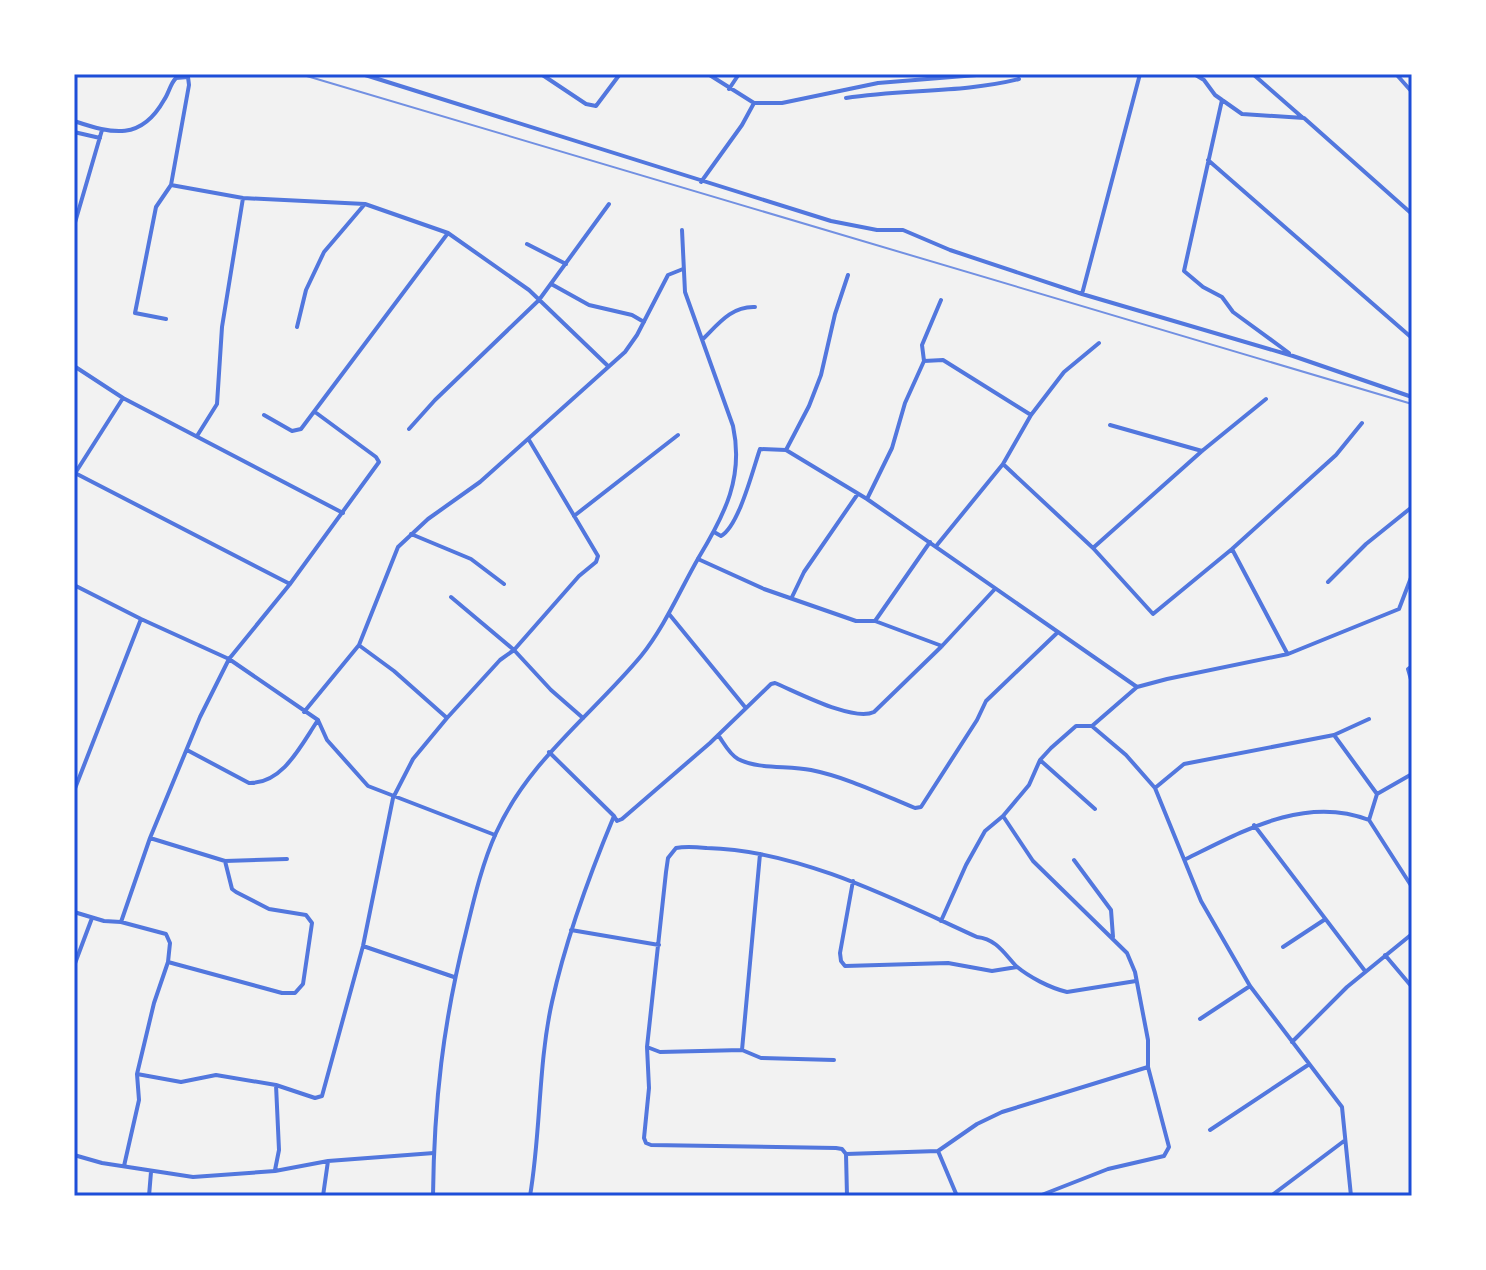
<svg xmlns="http://www.w3.org/2000/svg" width="1486" height="1270" font-family="Signika,sans-serif">
<style>
.lines{fill:none;stroke-linecap:round;stroke-linejoin:round}
.minor{stroke:#5277de;stroke-width:4}
.tertiary{stroke:#5277de;stroke-width:4}
.rail{stroke:#7290e2;stroke-width:2}
.neatline{fill:none;stroke:#1d4ed8;stroke-width:3}
</style>
<rect width="100%" height="100%" fill="#f2f2f2"/>
<g class="lines">
<path class="minor" d="M362 74 831 221 877 230H903L950 250 1082 294 1293 356 1412 397
M541 74 586 104 596 106 620 74
M708 74 754 103H782L878 83 989 74
M1194 74 1204 80 1215 95 1242 114 1304 118 1412 214
M1396 74 1412 92
M1254 75 1303 118
M729 89 739 74
M846 98C903 89 963 93 1019 79
M1222 100 1184 271 1203 287 1222 297 1233 312 1289 353
M74 121C113 134 141 141 164 100 169 93 170 84 176 78L188 77 189 85 171 185 156 207 135 313 166 319
M74 132 100 138
M1208 160 1412 338
M701 182 742 125 754 103
M171 185 243 198 365 204 448 233 529 290 608 366
M74 226 102 130
M527 244 566 264
M553 285 589 305 632 315 644 322
M1082 294 1140 74
M297 327 306 290 324 252 364 205
M704 338C719 323 732 306 755 307
M924 361 943 360 1031 415
M74 366 123 398
M264 415 292 431 301 429 448 233
M1110 425 1202 451
M409 429 435 400 539 300 609 204
M197 436 217 404 222 327 243 198
M786 450 809 406 821 375 835 314 848 275
M1003 464 1093 548 1153 614 1232 549 1336 455 1362 423
M75 473 290 584
M74 475 123 398 343 513
M867 499 892 448 905 403 924 361 922 345 941 300
M574 516 678 435
M714 532 721 536C739 526 753 469 760 449L786 450 867 499 1137 687
M411 534 471 559 504 584
M937 545 1003 464 1031 415 1064 372 1099 343
M1093 548 1202 451 1266 399
M1232 549 1287 653
M698 559 764 589 856 621H875L942 646
M1328 582 1366 544 1412 507
M74 585 141 619 229 659 318 720 327 740 368 786 495 835
M451 597 514 650 551 690 583 718
M792 597 804 572 857 495
M669 614 745 707
M875 621 930 542
M360 646 394 671 447 718
M1412 666 1408 669 1412 683
M304 712 359 645 398 547 428 519 480 482 625 352 637 335 668 275 683 269
M1093 727 1126 755 1155 788 1201 901 1250 986 1342 1107 1351 1196
M718 735C724 743 729 754 738 759 760 770 788 765 811 770 846 777 881 794 915 808L921 807 977 720 986 701 1057 633
M1334 735 1377 794
M187 750 249 783C283 784 301 745 318 720
M549 752 614 816
M1040 760 1095 809
M1155 788 1184 764 1334 735 1369 719
M74 791 141 619
M1003 816 1033 861 1127 953 1135 972 1148 1040V1067L1169 1147 1164 1156 1108 1169 1039 1196
M1369 820 1412 887
M1254 825 1365 971
M150 838 225 861 287 859
M1186 859C1243 831 1305 795 1369 820L1377 794 1412 774
M1074 860 1111 910 1113 937
M853 881 840 953 841 961 845 966 948 963 992 971 1017 967
M74 912 104 921 121 922 166 934 170 943 168 962 154 1003 137 1074 139 1100 124 1166
M941 921 966 865 985 831 1003 816 1029 785 1040 760 1051 748 1076 726H1092L1137 687 1167 679 1288 654 1399 609 1412 575
M121 922 150 838 200 717 229 659 290 584 379 462 376 457 315 412
M571 930 659 945
M363 946 454 977
M1283 947 1324 920
M1385 955 1412 987
M168 962 282 993H295L303 984 312 923 306 915 269 909 236 892 232 889 225 861
M74 966 92 918
M1136 981 1067 992C1050 988 1029 977 1016 966 1004 953 996 939 977 937 894 899 798 850 707 848 696 847 686 846 676 848L668 858 666 872 647 1047 649 1088 644 1138 646 1143 651 1145 836 1148 842 1149 846 1154 938 1151 977 1124 1002 1112 1148 1067
M1200 1019 1250 986
M1292 1042 1347 987 1412 934
M647 1047 660 1052 742 1050 761 1058 834 1060
M742 1050 760 854
M137 1074 181 1082 216 1075 276 1085 315 1098 322 1096 363 946 393 798 413 759 447 718 500 660 514 650 579 576 596 562 598 556 529 440
M1210 1130 1308 1065
M938 1151 957 1196
M846 1154 847 1196
M74 1155 102 1163 193 1177 275 1171 328 1161 434 1153
M275 1170 279 1150 276 1085
M149 1196 151 1172
M323 1196 328 1161
M530 1196C541 1132 538 1065 552 1002 566 938 589 876 614 816L617 821 622 819 710 743 771 684 775 683C797 692 853 722 874 712L942 646 994 590
M1271 1196 1344 1141"/>
<path class="tertiary" d="M433 1196C434 1103 443 1023 466 932 474 899 482 864 496 833 528 761 592 715 641 656 665 626 680 590 699 557 725 514 744 477 733 426L685 292 682 230"/>
<path class="rail" d="M300 74 1412 404"/>
</g>
<rect width="1486" height="1270" fill="none" stroke="#ffffff" stroke-width="152"/>
<rect x="76" y="76" width="1334" height="1118" class="neatline"/>
</svg>
